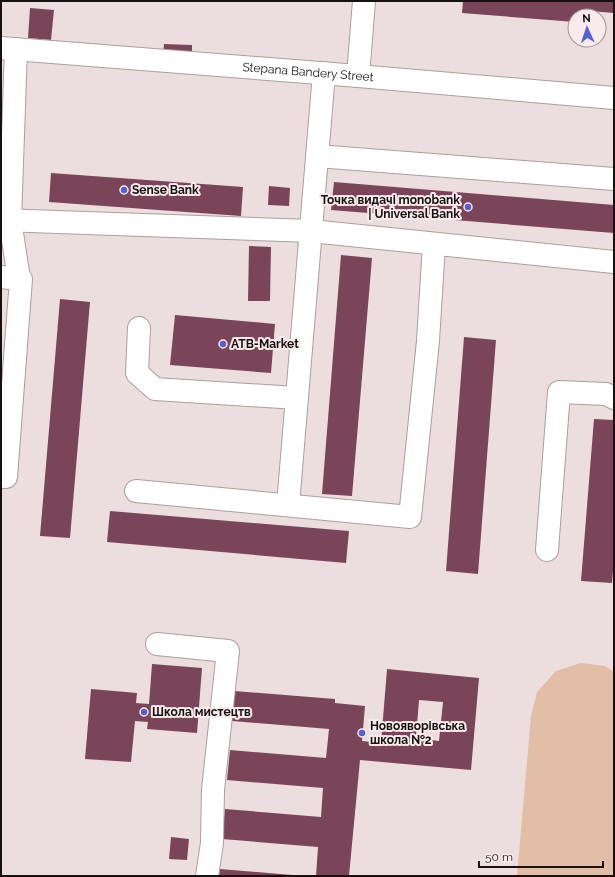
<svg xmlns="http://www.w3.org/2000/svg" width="615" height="877" font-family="Raleway,sans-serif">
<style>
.green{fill:#e1bea5}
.building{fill:#7b4559;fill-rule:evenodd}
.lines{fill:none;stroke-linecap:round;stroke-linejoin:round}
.minor-casing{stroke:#ab9e9e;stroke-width:24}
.minor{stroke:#fff;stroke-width:22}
.poi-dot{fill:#545fd5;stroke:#f9ebeb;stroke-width:1.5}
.labels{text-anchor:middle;stroke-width:4;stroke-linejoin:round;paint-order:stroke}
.street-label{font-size:12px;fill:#151111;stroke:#f9ebeb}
.poi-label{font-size:12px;font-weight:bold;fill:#151111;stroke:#f9ebeb;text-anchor:start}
</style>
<rect width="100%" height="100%" fill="#ecdede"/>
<path class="green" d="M581 663 605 666 614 672V876H517L531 716 537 692 556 671Z"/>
<path class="building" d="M463 1H614V13L590 11 589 16H575V22L462 13Z
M30 8 54 10 51 40 28 38Z
M164 44 192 45V59L163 58Z
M51 173 243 187 241 216 49 202Z
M334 182 614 205V233L331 210Z
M269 186 290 188 289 206 268 205Z
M249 246 271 247 270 301H248Z
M341 255 372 258 352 496 322 494Z
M60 299 90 302 70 538 40 536Z
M175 315 275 324 271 373 170 365Z
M464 337 496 340 478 574 446 571Z
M594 419 614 420V560L612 583 581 581Z
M110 511 349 531 346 563 107 542Z
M152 664 202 668 197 733 147 729 148 722 135 721 131 762 85 759 91 689 137 693 136 703 149 704Z
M387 669 479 678 471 770 360 760 349 876H316L318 847 222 839 225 809 321 817 323 788 227 780 230 750 326 758 329 729 232 721 234 691 335 699V703L365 706 362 741 381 743ZM419 700 443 702 439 741 416 738Z
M171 837 189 839 187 860 169 859Z
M220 869 292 875V876H219Z"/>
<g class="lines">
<g class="minor-casing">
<g id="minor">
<path id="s1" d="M1 48 358 76 614 98"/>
<path d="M358 76 364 1"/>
<path d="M317 156 614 179"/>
<path d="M1 220 311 231 614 262"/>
<path d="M1 277 19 279 10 220 16 49"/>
<path d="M139 328 137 373 155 389 297 398"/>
<path d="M1 477H6L21 279H19"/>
<path d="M136 491 410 517 428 341 434 244"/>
<path d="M288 505 324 73"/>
<path d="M547 550 559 392 606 394 614 398"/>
<path d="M157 644 228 651 213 790 212 843 207 876"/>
</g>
</g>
<use href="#minor" class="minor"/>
</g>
<g class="poi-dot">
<circle cx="124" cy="190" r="4"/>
<circle cx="468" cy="207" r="4"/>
<circle cx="223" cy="344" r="4"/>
<circle cx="144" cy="712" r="4"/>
<circle cx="362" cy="733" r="4"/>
</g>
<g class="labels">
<g class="street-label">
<text dy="4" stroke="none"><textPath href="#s1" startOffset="308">Stepana Bandery Street</textPath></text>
</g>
<g class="poi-label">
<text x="132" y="194">Sense Bank</text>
<text x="460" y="204" text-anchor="end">Точка видачі monobank<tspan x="460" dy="14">| Universal Bank</tspan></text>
<text x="231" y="348">ATB-Market</text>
<text x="152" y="716">Школа мистецтв</text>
<text x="370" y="730">Новояворівська<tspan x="370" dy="14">школа №2</tspan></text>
</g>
</g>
<rect width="615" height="877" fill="none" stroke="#151111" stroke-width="4"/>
<g transform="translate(587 28) rotate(357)"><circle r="19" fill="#f9ebeb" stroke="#9e9494"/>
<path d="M0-3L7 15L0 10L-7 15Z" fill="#545fd5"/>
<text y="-6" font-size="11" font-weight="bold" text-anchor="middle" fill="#151111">N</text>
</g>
<path d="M479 861v6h124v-6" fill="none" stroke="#151111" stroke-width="2"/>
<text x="485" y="861" font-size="12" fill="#151111" stroke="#f9ebeb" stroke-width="3" paint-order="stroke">50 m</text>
</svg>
